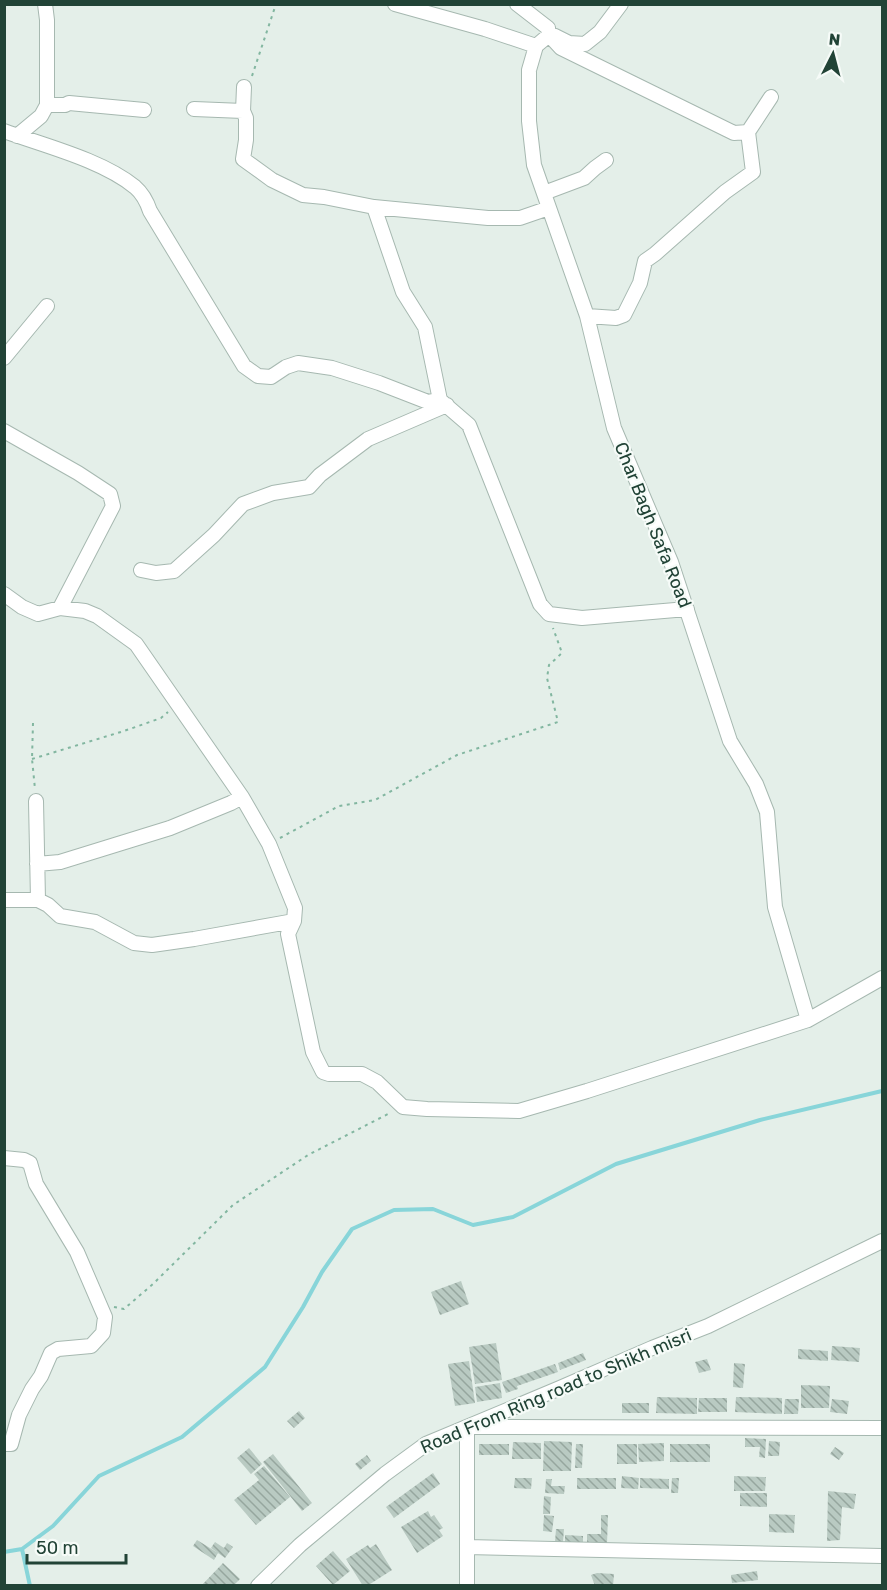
<svg xmlns="http://www.w3.org/2000/svg" width="887" height="1590" font-family="Rubik,sans-serif">
<style>
.lines{fill:none;stroke-linecap:round;stroke-linejoin:round}
.stream{stroke:#88d5d9;stroke-width:4}
.building{fill:url(#building-back-hatch)}
.minor-casing{stroke:#a6b8b0;stroke-width:16}
.path{stroke:#82b6a0;stroke-width:2;stroke-dasharray:3 4.5;stroke-linecap:butt}
.minor{stroke:#fff;stroke-width:14}
.labels{text-anchor:middle;stroke-width:4.5;stroke-linejoin:round;paint-order:stroke}
.street-label{font-size:18px;fill:#214336;stroke:#f6fbf8}
</style>
<defs>
<pattern id="building-back-hatch" width="6" height="6" patternUnits="userSpaceOnUse" patternTransform="scale(1.5)"><rect width="6" height="6" fill="#b9cac2"/><path d="M-1 5l2 2M0 0l6 6M5-1l2 2" fill="none" stroke="#96a69e"/></pattern>
</defs>
<rect width="100%" height="100%" fill="#e4efe9"/>
<g class="lines">
<path class="stream" d="M22 1549 30 1586
M4 1552 22 1549 53 1526 99 1476 182 1437 265 1367 303 1307 322 1272 352 1229 394 1210 433 1209 473 1225 513 1217 616 1164 760 1120 882 1091"/>
</g>
<path class="building" d="M461 1281 469 1304 440 1315 431 1292Z
M496 1343 502 1380 475 1384 469 1347Z
M832 1346 860 1348 859 1362 831 1360Z
M798 1349 828 1351V1361L798 1359Z
M583 1353 586 1360 560 1370 558 1363Z
M707 1359 711 1370 699 1373 695 1362Z
M469 1361 475 1403 455 1406 448 1364Z
M734 1363 745 1364 743 1388 733 1387Z
M555 1364 558 1372 517 1386 518 1389 506 1393 502 1382Z
M500 1383 502 1398 477 1402 475 1387Z
M801 1385 830 1386 829 1408H801Z
M657 1397 697 1398V1414L656 1413Z
M736 1397 782 1398V1414L735 1412Z
M699 1398H727V1412H698Z
M785 1399H799L798 1414H784Z
M832 1399 849 1401 847 1414 830 1412Z
M622 1403H649V1413H622Z
M299 1411 305 1418 294 1428 287 1421Z
M745 1438 766 1439 765 1458 759 1457 760 1447H745Z
M544 1441 572 1442 571 1471H543Z
M769 1441 780 1442 779 1456H768Z
M513 1442 541 1443V1459H512Z
M664 1443V1461L639 1462 638 1444Z
M479 1444H509V1455H479Z
M576 1444H583L582 1468H575Z
M617 1444H637V1464H617Z
M670 1444H710V1462H670Z
M835 1447 844 1453 839 1460 830 1454Z
M249 1448 262 1464 251 1474 237 1458Z
M273 1454 312 1503 302 1511 263 1462Z
M367 1455 371 1461 360 1470 355 1464Z
M264 1466 290 1497 256 1525 234 1500 259 1480 254 1474Z
M433 1473 440 1484 394 1518 386 1507Z
M622 1476 639 1478 638 1489 621 1488Z
M734 1476 766 1477 765 1491H734Z
M515 1478H532L531 1489 514 1488Z
M577 1478H616V1489H577Z
M640 1478 669 1479V1489L640 1488Z
M672 1478H679L678 1493H671Z
M546 1479H552L551 1486H565L564 1494 545 1493Z
M828 1491 856 1494 854 1509 842 1507 840 1540 827 1541Z
M740 1493H767V1507L740 1506Z
M544 1496 551 1497 550 1514H543Z
M428 1511 431 1517 434 1515 443 1528 439 1530 443 1536 417 1553 401 1527Z
M769 1514 795 1515 794 1533 769 1532Z
M544 1515 554 1516 552 1532 543 1531Z
M601 1515H608L607 1544 587 1543V1534H601Z
M556 1529H564L563 1542H555Z
M565 1535 583 1536V1543L565 1542Z
M197 1540 218 1553 214 1560 193 1546Z
M215 1542 224 1548 227 1543 233 1547 225 1558 211 1548Z
M376 1544 392 1570 367 1586H363L346 1559 368 1545 370 1548Z
M333 1551 350 1571 333 1585 316 1566Z
M223 1563 240 1579 233 1586H201Z
M757 1571 758 1580 732 1583 731 1575Z
M597 1573 614 1574 613 1586H595L591 1575Z"/>
<g class="lines">
<g class="minor-casing">
<path id="minor" d="M395 4 485 29 536 46
M517 4 548 28 549 35 561 48 734 133 748 132
M621 4 600 32 585 44 569 43 555 36 549 35 536 46 529 70V121L534 165 587 316 614 428 671 562 730 741 756 784 767 812 775 907 808 1020 882 978
M244 87 243 111 246 118V140L243 159 272 180 303 195 324 197 374 207 488 218H520L549 208
M47 105H65L69 103 144 110
M194 109 243 111
M4 131C45 146 102 160 135 187 142 193 147 202 150 211L244 366 258 376 271 377 286 367 298 363 332 368 379 383 428 402 440 400
M17 136 41 116 47 105V20L45 4
M544 193 584 178 595 168 606 160
M374 207 403 292 425 327 440 400 469 425 540 604 549 614 582 618 687 609
M587 316 616 318 624 315 640 283 645 261 655 254 725 192 753 172 748 132 771 97
M4 358 47 306
M4 431 78 473 110 494 113 506 60 608
M141 570 156 573 174 571 214 535 243 504 273 493 309 487 320 475 368 439 447 405
M4 594 22 607 38 614 60 608 85 611 97 616 136 644 242 797 269 844 295 908 294 921 288 934 313 1052 323 1072 329 1074H362L377 1082 403 1107 427 1109 519 1111 587 1091 808 1020
M36 801 38 900
M37 864 60 862 170 828 231 803 242 797
M4 900H38L48 905 60 916 95 922 134 943 152 945 194 939 294 921
M4 1158 24 1160 30 1163 36 1184 77 1252 105 1317 103 1333 91 1346 58 1349 51 1353 41 1376 32 1389 19 1415 11 1444H4
M467 1547 882 1556
M258 1586 300 1545 385 1474 426 1444 560 1388 652 1348 708 1326 882 1241
M467 1586V1427L882 1428"/>
</g>
<path class="path" d="M252 76 276 4
M33 723 32 759 35 789
M32 759 124 731 161 718 168 712
M280 838 339 806 375 800 457 755 558 722 547 678 549 665 562 653 553 628
M114 1307 124 1309 153 1284 233 1205 308 1155 390 1113"/>
<use href="#minor" class="minor"/>
</g>
<g class="labels">
<g class="street-label">
<text transform="translate(653 525) rotate(68)" y="6">Char Bagh Safa Road</text>
<text transform="translate(556 1391) rotate(-23)" y="6">Road From Ring road to Shikh misri</text>
</g>
</g>
<rect width="887" height="1590" fill="none" stroke="#214336" stroke-width="12"/>
<g transform="translate(833 54) rotate(6)" stroke="#f6fbf8" stroke-width="4.5" paint-order="stroke">
<path d="M0-4.5L10 22L0 15L-10 22Z" fill="#214336"/>
<text y="-9" font-size="16" font-weight="bold" text-anchor="middle" fill="#214336">N</text>
</g>
<path d="M27 1554v9h99v-9" fill="none" stroke="#214336" stroke-width="3"/>
<text x="36" y="1554" font-size="18" fill="#214336" stroke="#f6fbf8" stroke-width="4.5" paint-order="stroke">50 m</text>
</svg>
